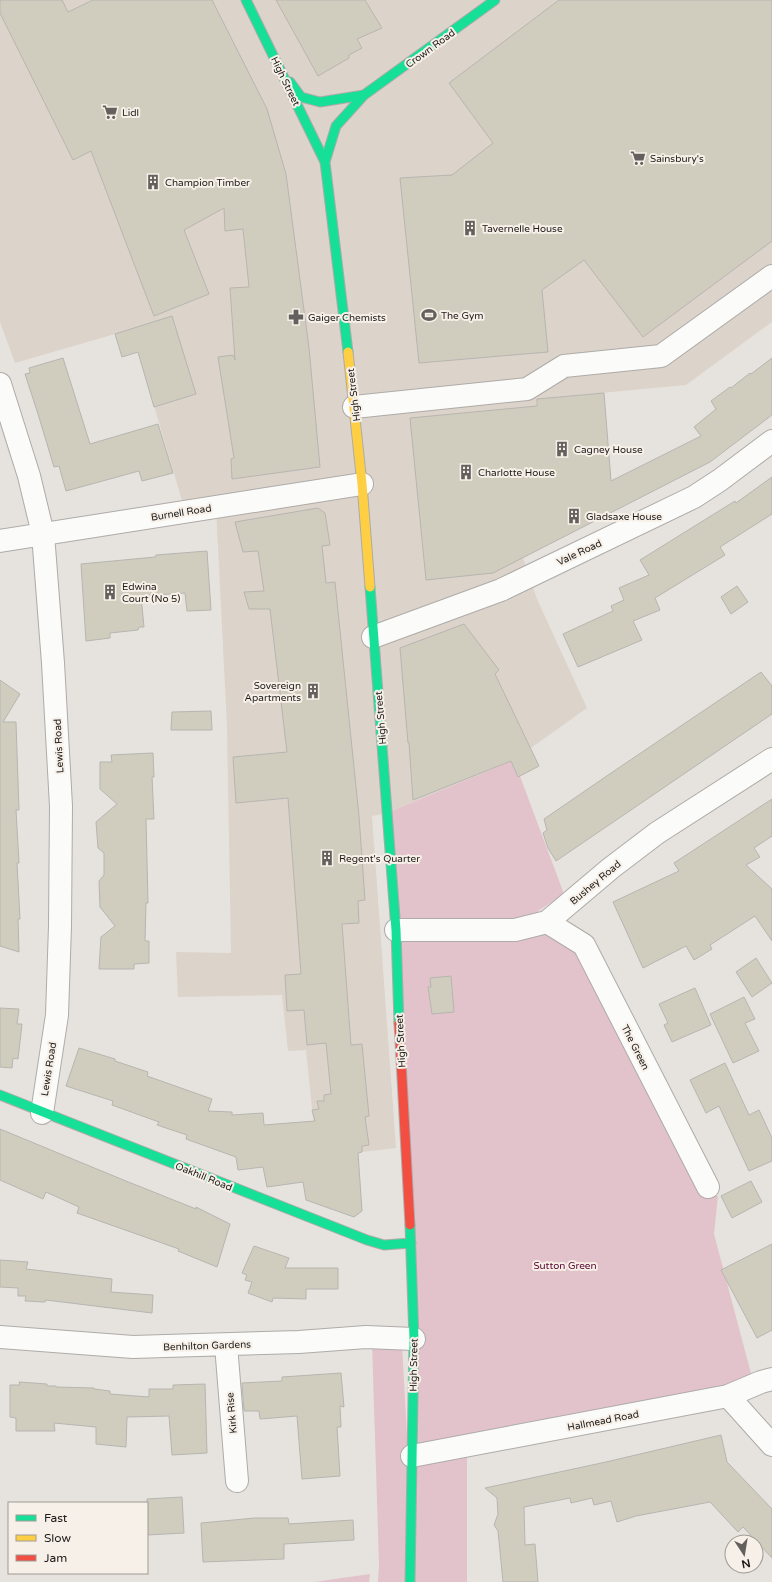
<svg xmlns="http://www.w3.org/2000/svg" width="772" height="1582" font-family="'Varela Round',sans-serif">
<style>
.built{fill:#dcd3cb}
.green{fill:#e3c3cb}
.building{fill:#d0cdbe;stroke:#b7b5b1}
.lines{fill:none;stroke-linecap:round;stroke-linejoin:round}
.street-casing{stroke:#aeaba8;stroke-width:24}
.fast-casing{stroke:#aeaba8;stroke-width:11}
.slow-casing{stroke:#aeaba8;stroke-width:11}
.jam-casing{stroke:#aeaba8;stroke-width:11}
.street{stroke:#fbfbfa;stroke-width:22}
.fast{stroke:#16e098;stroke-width:9}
.slow{stroke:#ffcf43;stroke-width:9}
.jam{stroke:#f24e42;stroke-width:9}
.labels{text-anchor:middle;stroke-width:4;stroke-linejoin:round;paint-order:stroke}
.street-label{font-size:10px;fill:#1d1a18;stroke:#f7f0e8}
.poi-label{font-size:10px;fill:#1d1a18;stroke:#f7f0e8;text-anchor:start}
.park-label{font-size:10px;fill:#57022e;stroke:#f7f0e8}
</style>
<rect width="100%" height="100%" fill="#e6e3de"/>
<path class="built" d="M0 0H772V322L686 385 537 399 520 527 523 558 537 599 587 708 514 760 387 813 372 816 396 1148 317 1157 306 1050 288 1051 282 995 178 997 176 952 231 953 227 726 216 509 184 507 138 352 122 357 115 334 15 363 0 322Z"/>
<path class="green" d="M514 760 564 894 538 911 540 925 582 955 702 1194 718 1196 714 1234 752 1377 722 1391 418 1450 387 813Z
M372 1344 402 1345 408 1453 405 1582H378L379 1564Z
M467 1449V1582H414L416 1460Z
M370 1574 369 1582H314Z"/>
<path class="building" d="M0 0H62L68 12 93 0H212L267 109 286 174 309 348 320 467 232 479 231 459 234 458 218 357 233 355 235 360 230 288 249 287 243 229 225 231 224 208 184 230 209 294 154 316 91 151 73 160 0 13Z
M276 0H365L382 28 357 39 362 48 349 55V58L318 76Z
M559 0H772V241L643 337 584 260 542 290 548 352 419 363 400 178 452 175 493 143 449 83Z
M172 316 196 394 154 407 138 352 122 357 115 334Z
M63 358 90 444 158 424 173 473 142 481 139 471 66 491 59 466 54 467 38 414 25 374 30 373 29 368Z
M772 358V415L710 462 493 573 426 580 410 418 537 406V399L604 393 611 481 701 436 694 427 716 409 711 401 730 387 731 388 750 373 751 374Z
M772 477V514L720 547 725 555 655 598 660 610 633 621 642 640 578 667 563 634 613 611 611 606 624 600 619 588 649 575 640 560 735 501 736 503Z
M318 508 325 513 330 545 322 546 326 583 335 582 359 816 365 900 358 901 359 923 342 924 351 1045 362 1044 369 1116 365 1117 369 1145 362 1146V1152L358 1153 362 1211 354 1217 306 1200 303 1182 267 1187 263 1167 238 1170 236 1157 186 1139 187 1135 157 1125 159 1122 112 1105 113 1101 66 1086 79 1048 115 1059V1061L148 1072 147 1076 212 1099 208 1111 232 1112V1115L263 1113 264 1125 315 1121 312 1110 319 1109 317 1101H324V1095L331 1094 326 1043 307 1045 304 1010 287 1011 285 975 301 974 288 798 236 803 233 757 287 752 270 609H249L244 592 264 591 258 551 243 552 235 522Z
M207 551 211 610 187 611 185 593 141 596 144 627H139L138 630 110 633V638L86 641 81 564 155 557 156 555Z
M737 586 748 602 731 614 721 597Z
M464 624 499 670 495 674 539 766 518 777 511 761 413 800 409 743H408L400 648Z
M761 672 772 686V714L556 861 548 848 543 833 547 830 544 819 617 769Z
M0 680 20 694 3 722H16L19 810H16L19 863H17L20 919H18L19 952 0 946Z
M211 711 212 730H171L172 712Z
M153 753 154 777H152L154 819H146L148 903H146L145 941H149V963L134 964V969H99L101 937 115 926 100 907 99 881 104 875V853L98 848 96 822 117 804 100 789V762H112L111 755Z
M772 799V836L754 848 760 857 746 865 772 889V941L755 916 710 945 712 949 694 960 686 946 643 968 613 902 679 871 674 863Z
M756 958 772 983 752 997 736 972Z
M451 976 454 1012 432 1014 428 987H431L430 978Z
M695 988 711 1025 672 1042 664 1025 668 1023 659 1004Z
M744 997 755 1019 745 1023 759 1051 733 1063 710 1014Z
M0 1008 19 1009 17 1024H22L18 1059 13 1058 12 1068 0 1067Z
M725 1063 749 1115 759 1110 772 1138V1161L749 1171 719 1106 706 1113 690 1080Z
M0 1129 121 1179 196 1209V1207L230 1224 217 1267 178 1251 179 1249 77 1213 79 1207 46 1192 43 1199 0 1180Z
M751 1181 762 1202 732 1218 721 1196Z
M772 1244V1330L757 1338 721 1270Z
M254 1246 289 1258 285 1268H338V1289H306V1299L273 1298 272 1302 248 1293 252 1282 245 1280 247 1275 242 1273Z
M0 1260 28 1262 26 1269 112 1279 111 1292 153 1295 152 1313 46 1300 45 1302 25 1301 26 1296H18V1288L0 1287Z
M341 1373 344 1407 340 1406 341 1427H337L340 1476 302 1479 297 1416 260 1419 259 1411H244L242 1383 282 1381V1377Z
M19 1382 47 1384V1386H56V1387L94 1388V1389L110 1391V1394L149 1397V1389H173V1385L205 1384 207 1453 172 1455 169 1416 127 1417 126 1447 96 1444V1427L54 1423 55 1431H16V1418L10 1417V1385H20Z
M721 1435 727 1462 772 1509V1558L743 1527 738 1532 710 1502 636 1516 617 1522 611 1501 594 1505 592 1498 571 1503 570 1498 524 1507 525 1545 535 1544 538 1582H503L498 1531 494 1525 498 1514 497 1498 485 1488 606 1462Z
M182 1497 184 1533 147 1535V1499Z
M255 1518H288L289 1524 353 1520 354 1540 284 1544V1559L203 1562 201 1523Z"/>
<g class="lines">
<g class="street-casing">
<path id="street" d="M0 384 29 476 43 534 53 663 61 806 60 926 57 1015 42 1113
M354 407 527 389 564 366 661 356 772 276
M0 541 362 484
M373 637 501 590 694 497 720 480 772 441
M547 922 584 945 708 1187
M396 930H515L547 922 611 868 657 833 772 759
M0 1337 133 1347 299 1342 366 1337 414 1339
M226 1345 237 1481
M728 1396 772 1445
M412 1456 728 1396 761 1382 772 1379"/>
</g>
<g class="fast-casing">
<path id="fast" d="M246 0 325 162 348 352
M290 82 301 97 320 102 364 95
M325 162 336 126 364 95 495 0
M370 587 396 930 399 1023
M0 1095 367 1240 384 1245 411 1243
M410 1225 414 1339 410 1582"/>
</g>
<g class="slow-casing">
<path id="slow" d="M348 352 362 484 370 587"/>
</g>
<g class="jam-casing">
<path id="jam" d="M399 1023 410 1225"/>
</g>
<use href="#street" class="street"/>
<use href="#fast" class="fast"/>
<use href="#slow" class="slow"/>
<use href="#jam" class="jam"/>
</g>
<defs>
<g id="supermarket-bare" transform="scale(1.2)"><path d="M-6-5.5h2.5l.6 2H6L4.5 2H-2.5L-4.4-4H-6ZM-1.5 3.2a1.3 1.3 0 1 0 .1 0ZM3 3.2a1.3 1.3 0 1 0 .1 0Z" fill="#63605d" stroke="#f7f0e8" stroke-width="2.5" paint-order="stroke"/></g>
<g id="building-bare" transform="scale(1.2)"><path d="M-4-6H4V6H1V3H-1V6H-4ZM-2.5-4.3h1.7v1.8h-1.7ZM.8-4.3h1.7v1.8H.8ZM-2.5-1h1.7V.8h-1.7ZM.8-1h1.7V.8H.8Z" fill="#63605d" stroke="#f7f0e8" stroke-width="2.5" paint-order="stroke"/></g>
<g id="stadium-bare" transform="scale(1.2)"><path d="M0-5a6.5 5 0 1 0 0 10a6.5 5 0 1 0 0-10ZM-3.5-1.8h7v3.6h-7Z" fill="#63605d" stroke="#f7f0e8" stroke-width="2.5" paint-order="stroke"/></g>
<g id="pharmacy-bare" transform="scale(1.2)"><path d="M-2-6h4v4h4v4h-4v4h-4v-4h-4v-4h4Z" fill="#63605d" stroke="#f7f0e8" stroke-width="2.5" paint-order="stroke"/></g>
</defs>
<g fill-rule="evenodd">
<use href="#supermarket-bare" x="110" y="112"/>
<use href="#supermarket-bare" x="638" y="158"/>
<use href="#building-bare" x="153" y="182"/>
<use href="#building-bare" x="470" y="228"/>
<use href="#stadium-bare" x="429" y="315"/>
<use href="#pharmacy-bare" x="296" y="317"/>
<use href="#building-bare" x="562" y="449"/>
<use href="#building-bare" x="466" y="472"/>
<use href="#building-bare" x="574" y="516"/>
<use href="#building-bare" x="110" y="592"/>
<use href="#building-bare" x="313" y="691"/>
<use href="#building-bare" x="327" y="858"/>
</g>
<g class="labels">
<g class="street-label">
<text transform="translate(430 48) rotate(-36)" y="4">Crown Road</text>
<text transform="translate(286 81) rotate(64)" y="4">High Street</text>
<text transform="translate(353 395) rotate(-97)" y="4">High Street</text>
<text transform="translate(181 512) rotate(-9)" y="4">Burnell Road</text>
<text transform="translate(579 552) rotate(-25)" y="4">Vale Road</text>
<text transform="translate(380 718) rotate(-95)" y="4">High Street</text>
<text transform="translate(58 746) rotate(-93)" y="4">Lewis Road</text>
<text transform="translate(595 882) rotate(-40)" y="4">Bushey Road</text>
<text transform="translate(400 1041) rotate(-93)" y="4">High Street</text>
<text transform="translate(636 1047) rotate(63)" y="4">The Green</text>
<text transform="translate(48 1069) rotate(-81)" y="4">Lewis Road</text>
<text transform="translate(204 1176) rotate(22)" y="4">Oakhill Road</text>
<text transform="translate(207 1345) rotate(-2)" y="4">Benhilton Gardens</text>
<text transform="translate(413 1365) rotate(-89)" y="4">High Street</text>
<text transform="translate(231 1413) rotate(-95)" y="4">Kirk Rise</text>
<text transform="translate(603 1420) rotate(-11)" y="4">Hallmead Road</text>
</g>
<g class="poi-label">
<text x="122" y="116">Lidl</text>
<text x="650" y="162">Sainsbury's</text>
<text x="165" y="186">Champion Timber</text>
<text x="482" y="232">Tavernelle House</text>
<text x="441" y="319">The Gym</text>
<text x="308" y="321">Gaiger Chemists</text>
<text x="574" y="453">Cagney House</text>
<text x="478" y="476">Charlotte House</text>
<text x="586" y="520">Gladsaxe House</text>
<text x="122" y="590">Edwina<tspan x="122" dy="12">Court (No 5)</tspan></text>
<text x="301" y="689" text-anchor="end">Sovereign<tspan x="301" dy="12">Apartments</tspan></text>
<text x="339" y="862">Regent's Quarter</text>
</g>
<g class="park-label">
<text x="565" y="1269">Sutton Green</text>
</g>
</g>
<rect x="8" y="1502" width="140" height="72" fill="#f7f0e8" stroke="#a09a95"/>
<rect x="16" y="1515" width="20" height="6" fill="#16e098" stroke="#a09a95"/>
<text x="44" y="1522" font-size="12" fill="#1d1a18">Fast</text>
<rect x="16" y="1535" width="20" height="6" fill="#ffcf43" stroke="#a09a95"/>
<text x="44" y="1542" font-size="12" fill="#1d1a18">Slow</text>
<rect x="16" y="1555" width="20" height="6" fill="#f24e42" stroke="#a09a95"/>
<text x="44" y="1562" font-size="12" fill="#1d1a18">Jam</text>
<g transform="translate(744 1554) rotate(168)"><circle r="19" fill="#f7f0e8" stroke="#a09a95"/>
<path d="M0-3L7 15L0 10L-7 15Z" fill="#63605d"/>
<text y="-6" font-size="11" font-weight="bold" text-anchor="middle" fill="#1d1a18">N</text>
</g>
</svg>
